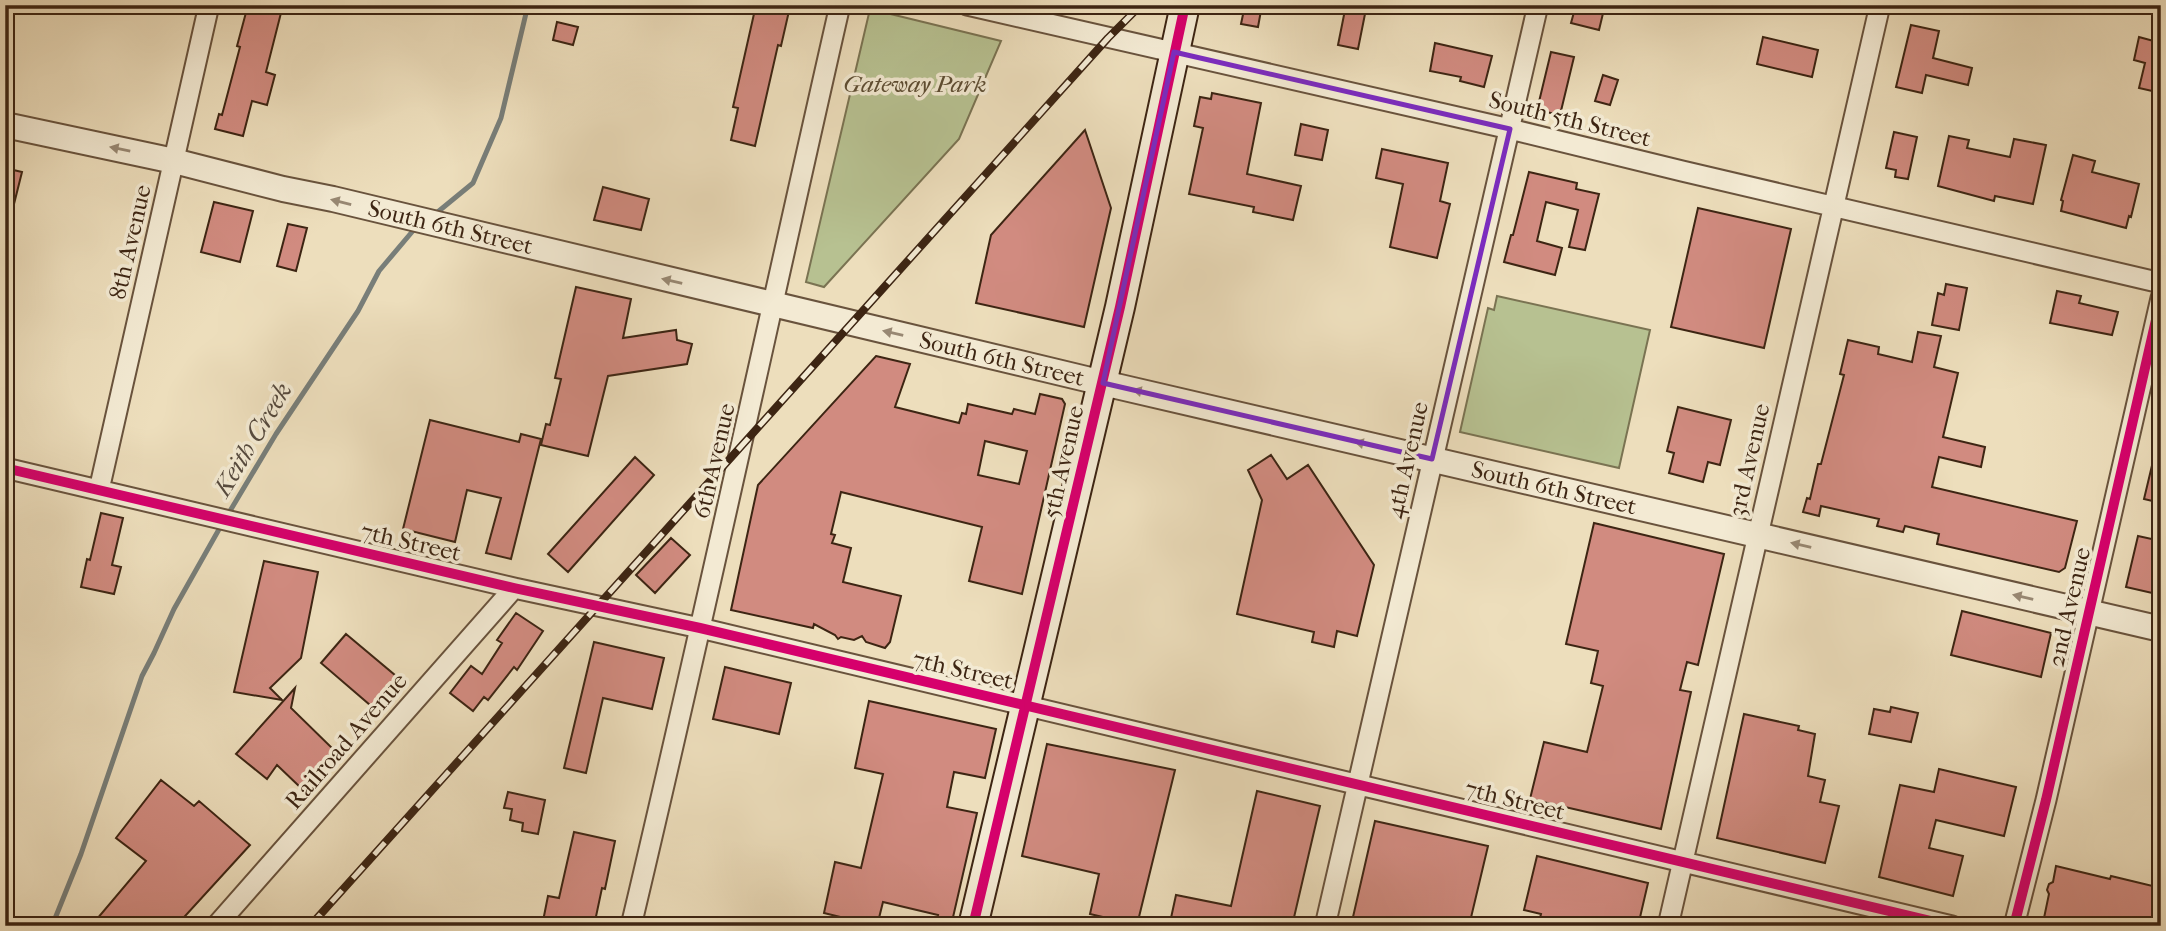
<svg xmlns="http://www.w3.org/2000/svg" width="2166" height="931" font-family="'IM FELL French Canon',serif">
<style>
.green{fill:#b7c191;stroke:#7a7352;stroke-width:2}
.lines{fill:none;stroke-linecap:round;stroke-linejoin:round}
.stream{stroke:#787e79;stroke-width:5}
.building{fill:#d18b80;stroke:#3d2513;stroke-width:2;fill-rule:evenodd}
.minor-casing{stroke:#69533d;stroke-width:23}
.tertiary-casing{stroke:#69533d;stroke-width:28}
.secondary-casing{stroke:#3d2513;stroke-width:32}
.minor{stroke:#f3ead3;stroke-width:19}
.tertiary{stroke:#f3ead3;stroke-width:24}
.secondary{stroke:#f3ead3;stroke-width:28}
.rail-casing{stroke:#3d2513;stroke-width:8}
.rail{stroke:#f3ead3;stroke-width:5;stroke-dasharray:16;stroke-linecap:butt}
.cycleway-casing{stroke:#f3ead3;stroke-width:15}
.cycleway{stroke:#d6006c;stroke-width:10}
.oneway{fill:#988873}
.marked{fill:none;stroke:#7b2cbf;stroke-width:5;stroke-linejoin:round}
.labels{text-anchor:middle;stroke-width:7;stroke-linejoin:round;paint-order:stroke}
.park-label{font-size:24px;font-style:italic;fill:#5c4c32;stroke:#f3ead3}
.street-label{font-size:24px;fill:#3d2513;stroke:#f3ead3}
.water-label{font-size:26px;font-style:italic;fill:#564a3e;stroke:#f3ead3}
</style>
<rect width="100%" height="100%" fill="#eddebc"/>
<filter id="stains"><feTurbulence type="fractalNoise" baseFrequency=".00286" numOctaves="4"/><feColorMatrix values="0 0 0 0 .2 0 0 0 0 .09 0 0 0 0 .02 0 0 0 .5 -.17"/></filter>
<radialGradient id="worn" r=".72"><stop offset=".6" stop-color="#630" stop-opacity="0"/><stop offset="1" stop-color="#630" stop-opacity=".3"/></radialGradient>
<path class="green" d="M870 9 1001 41 959 139 824 287 806 282Z
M1497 296 1650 330 1619 468 1460 432 1488 308 1494 310Z"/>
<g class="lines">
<path class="stream" d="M434 215 473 183 501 118 528 5
M227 516 276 434 358 311 379 271 417 226
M52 926 81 854 142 676 154 653 174 609 222 524"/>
</g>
<path class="building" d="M248 5H283L266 72 275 75 267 105 252 101 243 136 215 129 219 114 222 115 240 47 237 46Z
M756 5 789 11 781 46 778 45 755 146 731 140 738 108 733 107Z
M1245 5H1262L1258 27 1241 24Z
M1346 5 1366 9 1358 49 1338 45Z
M1576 5H1605L1599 30 1571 23Z
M557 22 578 27 573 45 553 40Z
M1911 25 1939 31 1933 58 1972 68 1968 85 1926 75 1922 93 1896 87Z
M1763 37 1818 50 1812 77 1757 64Z
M2139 37 2161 43V93L2139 88 2145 63 2134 60Z
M1435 43 1492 56 1484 87 1460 81 1461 77 1430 71Z
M1551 52 1574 57 1560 115 1537 110Z
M1603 75 1618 80 1610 105 1595 101Z
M1212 93 1261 103 1247 174 1301 186 1293 220 1253 212 1254 207 1189 194 1203 128 1194 126 1200 97 1211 99Z
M1301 124 1328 130 1322 160 1295 155Z
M1085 130 1111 208 1084 327 976 303 991 235Z
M1894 132 1917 137 1908 179 1895 177 1896 170 1886 168Z
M1949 136 1969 140 1967 148 2010 157 2014 139 2046 145 2033 204 1995 196 1994 201 1938 186Z
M1382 149 1448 163 1440 201 1450 204 1437 258 1390 247 1403 184 1376 178Z
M2073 155 2095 161 2092 172 2139 184 2131 217 2129 216 2126 228 2061 211 2063 201 2061 200Z
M5 168 22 172 11 216H5Z
M1529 172 1577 183 1576 189 1599 194 1585 250 1569 247 1578 210 1546 202 1537 241 1562 248 1555 275 1504 262 1511 235H1513Z
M603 187 649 199 641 230 594 220Z
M214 202 253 211 240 262 201 252Z
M1698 208 1791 229 1764 348 1671 327Z
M288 224 307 228 296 271 277 266Z
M1946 284 1967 288 1959 330 1932 325 1938 293 1944 295Z
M576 287 631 299 623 338 676 330 677 340 692 344 687 364 608 376 588 456 541 445 546 424 550 425 561 379 555 378Z
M2057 291 2081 296 2079 303 2118 312 2112 335 2050 323Z
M1918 332 1941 336 1934 367 1958 373 1943 437 1985 447 1981 467 1939 457 1932 487 2077 521 2065 568 2059 572 1937 544 1939 534 1905 526 1903 532 1877 526 1879 519 1821 506 1819 516 1803 512 1807 498 1810 499 1818 464H1821L1844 375 1840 374 1848 340 1879 347 1878 354 1912 362Z
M876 356 910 364 895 407 959 423 962 413 966 414 968 404 1012 414 1014 409 1035 414 1040 394 1062 399 1065 404 1022 594 969 581 982 527 841 492 831 534 835 535 832 543 851 548 843 582 901 596 890 642 885 648 866 642 862 636 854 640 841 637 838 639 835 635 814 624 813 628 731 610 758 485ZM985 441 1027 451 1019 484 978 475Z
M1678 407 1731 420 1720 465 1708 462 1703 482 1669 473 1674 453 1667 451Z
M430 420 519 442 521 434 541 439 511 559 486 553 501 498 467 490 455 542 403 529Z
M2155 453 2161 454V503L2144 499Z
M1271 455 1287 479 1308 465 1374 565 1357 636 1337 631 1334 647 1312 642 1314 632 1237 614 1262 500 1248 470Z
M635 457 654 475 568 572 548 554Z
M101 513 123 518 112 565 121 567 114 594 81 587 87 559 90 560Z
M1594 523 1724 554 1698 665 1687 662 1680 690 1691 692 1661 829 1530 799 1544 742 1587 752 1603 686 1591 683 1598 651 1566 644Z
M2138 536 2161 541V595L2126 587Z
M671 538 690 555 655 593 636 575Z
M264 561 318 572 301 658 270 688 282 700 234 692Z
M1962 611 2051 633 2041 677 1951 655Z
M516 613 543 631 517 670 514 667 488 700 484 697 473 711 450 693 471 666 482 674 502 643 497 640Z
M346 634 402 681 377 711 321 663Z
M594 642 664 658 652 709 603 698 586 773 564 768Z
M725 667 791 683 779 734 713 719Z
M295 688 291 708 334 750 300 787 277 765 267 779 236 754Z
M869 701 996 729 985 778 954 772 947 807 977 813 951 926H935L938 915 883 902 877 926 824 913 835 862 861 868 883 774 855 768Z
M1891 707 1918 713 1911 742 1869 734 1874 709 1890 712Z
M1744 714 1799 726 1798 730 1815 734 1808 776 1825 780 1820 802 1839 806 1825 863 1717 838Z
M1047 744 1175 770 1137 925 1090 914 1099 874 1022 856Z
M1939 769 2016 787 2004 836 1936 820 1929 848 1963 856 1953 896 1879 877 1900 785 1934 792Z
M161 780 194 806 199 801 250 845 176 926H91L146 861 116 838Z
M1257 791 1320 806 1292 926H1180L1181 920 1171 918 1176 895 1231 906Z
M508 792 545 800 538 834 522 831 523 823 510 820 512 809 504 808Z
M1375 821 1488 846 1469 926H1390L1353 917Z
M574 832 615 841 605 889 602 888 594 926H542L548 896 559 898Z
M1537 856 1648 883 1638 926H1538L1541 914 1524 910Z
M2056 866 2110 879 2111 876 2161 888V926H2077L2044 918 2049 894 2047 890 2049 884 2053 882Z"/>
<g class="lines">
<g class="minor-casing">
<path id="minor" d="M967 5 1510 129 1682 171 2161 283
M5 468 514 588 700 628 1952 926
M99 490 209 5
M216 926 514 588
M631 926C704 620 770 312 840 5
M1325 926 1538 5
M1668 926 1880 5
M2014 926 2046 800 2161 298"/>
</g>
<g class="tertiary-casing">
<g id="tertiary">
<path id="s1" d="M5 125 174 161 283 189 333 199 1103 383 2161 629"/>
</g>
</g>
<g class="secondary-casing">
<path id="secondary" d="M973 926 1120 307 1185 5"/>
</g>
<use href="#minor" class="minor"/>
<use href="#tertiary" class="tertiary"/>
<use href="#secondary" class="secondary"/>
<g class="rail-casing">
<path id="rail" d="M310 926 1108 38 1141 5"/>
</g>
<use href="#rail" class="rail"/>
<g class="cycleway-casing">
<path id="cycleway" d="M5 468 514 588 700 628 1952 926
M973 926 1120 307 1185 5
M2014 926 2046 800 2161 298"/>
</g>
<use href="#cycleway" class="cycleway"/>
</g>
<defs><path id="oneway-solid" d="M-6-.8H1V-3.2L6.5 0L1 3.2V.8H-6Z" transform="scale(1.75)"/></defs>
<g class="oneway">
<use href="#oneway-solid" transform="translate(120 149) rotate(-168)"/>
<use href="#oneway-solid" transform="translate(341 202) rotate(-166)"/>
<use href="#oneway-solid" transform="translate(672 281) rotate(-167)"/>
<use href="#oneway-solid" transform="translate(893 333) rotate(-167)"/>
<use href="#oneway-solid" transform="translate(1143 392) rotate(-167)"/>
<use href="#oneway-solid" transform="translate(1365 444) rotate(-167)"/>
<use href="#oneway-solid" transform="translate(1801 545) rotate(-167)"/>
<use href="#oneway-solid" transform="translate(2023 597) rotate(-167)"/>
</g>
<path class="marked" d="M1174 52 1510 129 1432 459 1103 383Z"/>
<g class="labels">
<g class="park-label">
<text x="915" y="92">Gateway Park</text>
</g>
<g class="street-label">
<text transform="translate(1570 119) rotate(14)" y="8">South 5th Street</text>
<text dy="8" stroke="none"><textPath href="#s1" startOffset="457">South 6th Street</textPath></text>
<text transform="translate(130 242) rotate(-77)" y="8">8th Avenue</text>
<text dy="8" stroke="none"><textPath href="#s1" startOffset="1024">South 6th Street</textPath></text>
<text transform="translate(1407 460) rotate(-77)" y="8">4th Avenue</text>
<text transform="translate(1749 460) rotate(-77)" y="8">3rd Avenue</text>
<text transform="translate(714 461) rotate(-77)" y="8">6th Avenue</text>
<text transform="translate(1063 462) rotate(-77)" y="8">5th Avenue</text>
<text dy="8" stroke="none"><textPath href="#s1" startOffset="1591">South 6th Street</textPath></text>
<text transform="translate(411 542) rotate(13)" y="8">7th Street</text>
<text transform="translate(2069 607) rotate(-77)" y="8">2nd Avenue</text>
<text transform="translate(963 670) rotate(13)" y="8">7th Street</text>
<text transform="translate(346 741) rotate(-49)" y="8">Railroad Avenue</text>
<text transform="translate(1515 800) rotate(14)" y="8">7th Street</text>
</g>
<g class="water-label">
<text transform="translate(252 439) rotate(-59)" y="9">Keith Creek</text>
</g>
</g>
<rect width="2166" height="931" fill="none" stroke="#eddebc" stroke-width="28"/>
<rect x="7" y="7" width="2152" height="917" fill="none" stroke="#3d2513" stroke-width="3.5"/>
<rect x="14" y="14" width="2138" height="903" fill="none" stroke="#3d2513" stroke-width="2"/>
<rect width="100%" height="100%" filter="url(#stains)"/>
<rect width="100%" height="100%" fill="url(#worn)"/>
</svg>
